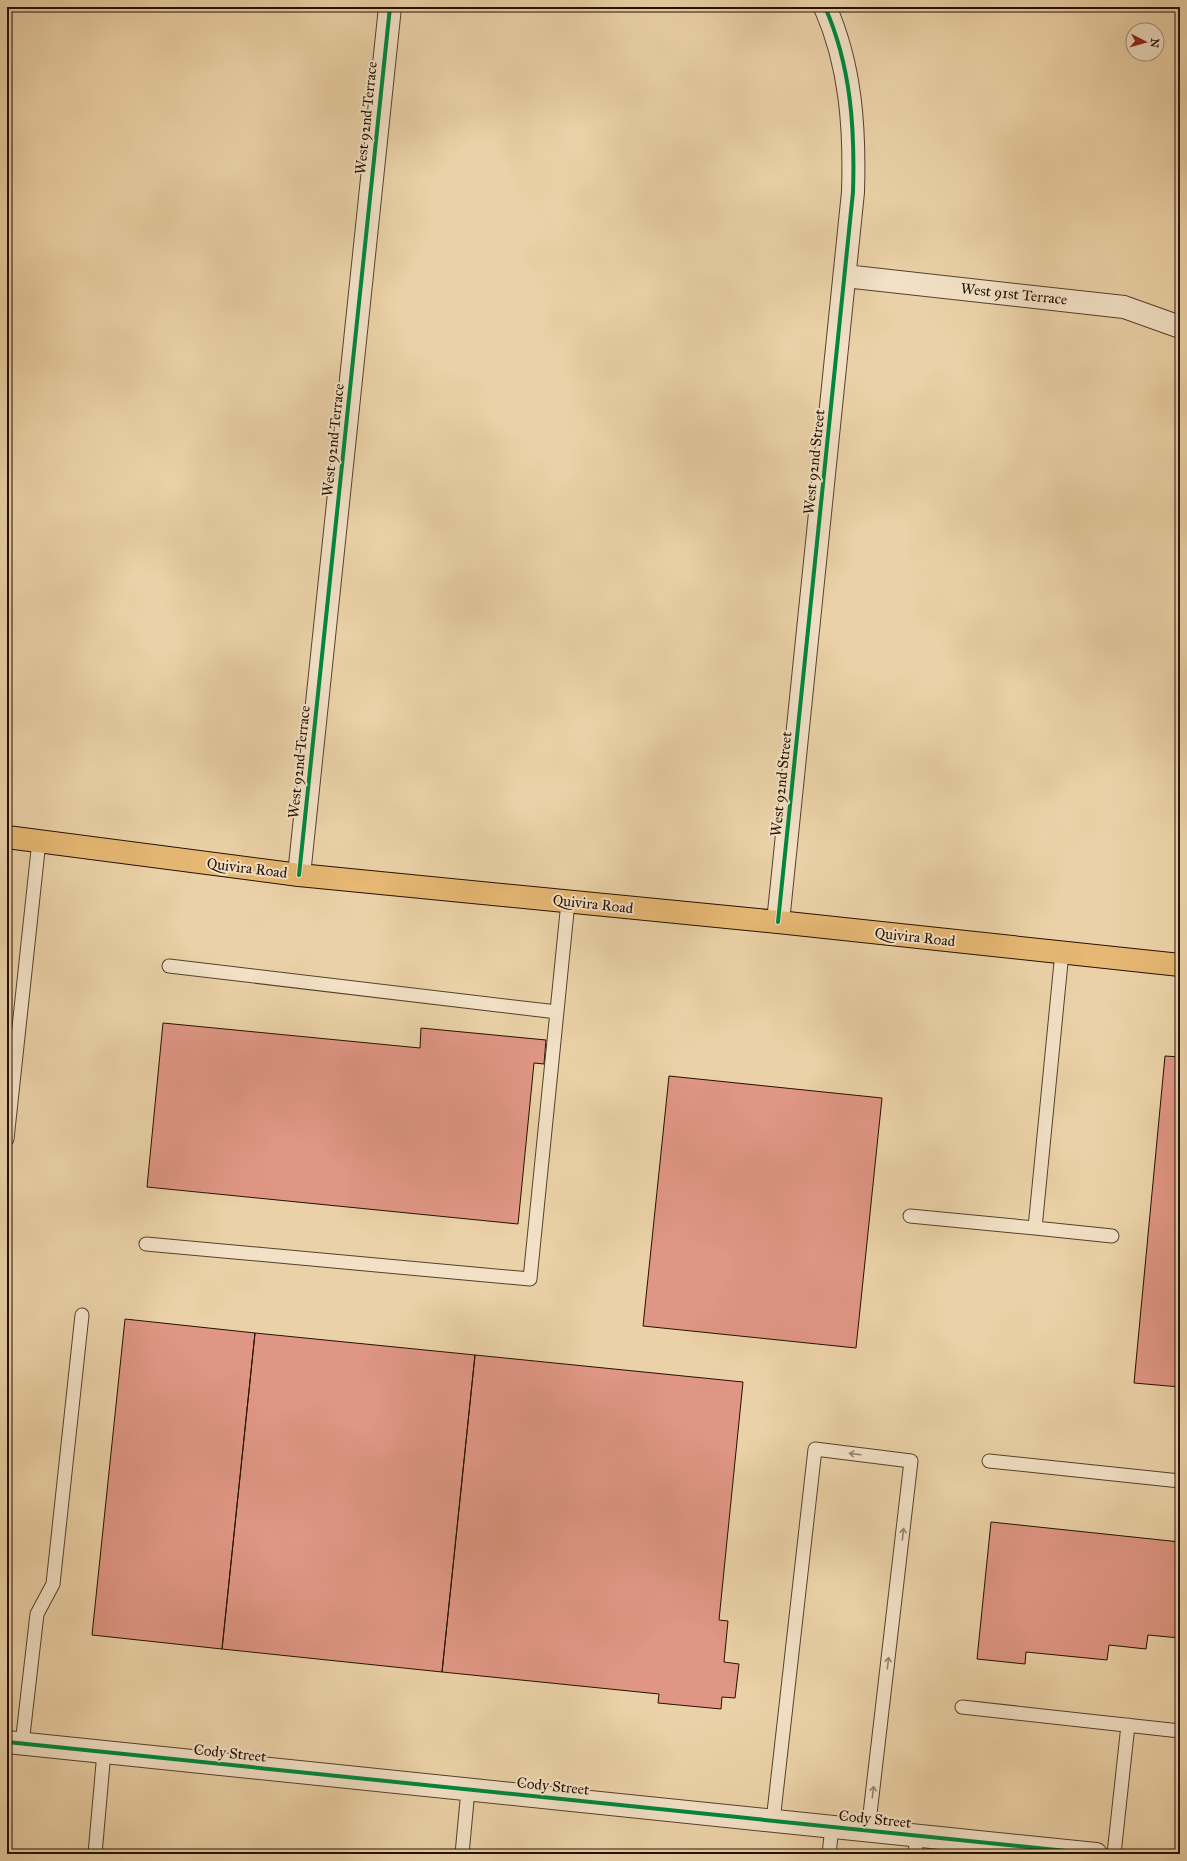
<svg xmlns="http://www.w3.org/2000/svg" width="1187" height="1861" font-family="'IM FELL Great Primer',serif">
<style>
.building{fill:#df9684;stroke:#251101}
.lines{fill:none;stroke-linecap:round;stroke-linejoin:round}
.service-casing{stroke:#56412a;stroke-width:15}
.minor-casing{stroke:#56412a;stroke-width:24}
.primary-casing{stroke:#251101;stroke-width:24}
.service{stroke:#f2e1c6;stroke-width:13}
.minor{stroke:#f2e1c6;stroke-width:22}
.primary{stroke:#e6b874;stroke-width:22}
.cycleway-casing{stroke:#f2e1c6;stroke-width:6}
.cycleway{stroke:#00873e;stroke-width:4}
.oneway{stroke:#96836d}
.labels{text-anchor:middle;stroke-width:4;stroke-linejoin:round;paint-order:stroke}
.street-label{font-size:15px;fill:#251101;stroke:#f2e1c6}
</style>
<rect width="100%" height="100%" fill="#ebd1a7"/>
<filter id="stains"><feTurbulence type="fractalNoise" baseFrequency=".005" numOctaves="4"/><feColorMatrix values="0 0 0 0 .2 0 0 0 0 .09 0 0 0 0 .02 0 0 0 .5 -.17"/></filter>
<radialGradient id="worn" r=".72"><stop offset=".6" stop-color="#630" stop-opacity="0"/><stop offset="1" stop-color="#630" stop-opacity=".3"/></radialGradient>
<path class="building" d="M163 1023 420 1048 421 1028 546 1040 544 1064 534 1063 518 1224 147 1187Z
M1165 1056 1180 1057V1387L1134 1383Z
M669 1076 882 1098 856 1348 643 1326Z
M125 1319 255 1333 222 1649 92 1635Z
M255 1333 475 1355 442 1672 222 1649Z
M475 1355 743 1382 719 1620 728 1621 724 1662 739 1664 735 1698 722 1697 721 1709 658 1703 659 1694 442 1672Z
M991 1522 1180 1542V1638L1148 1635 1146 1649 1109 1645 1107 1660 1026 1652 1025 1664 977 1659Z
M7 1851 29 1854H7Z"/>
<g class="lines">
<g class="service-casing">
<path id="service" d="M169 966 557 1012
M7 1139 39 841
M910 1216 1035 1228 1062 952
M1035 1228 1112 1236
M146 1244 530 1279 568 902
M989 1461 1180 1481
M962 1707 1180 1731
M22 1744 37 1614 53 1584 82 1315
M773 1821 815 1449 911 1461 868 1831
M95 1854 104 1752
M462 1854 468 1790
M829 1854 832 1827
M915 1854 917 1836
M1114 1854 1128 1725"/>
</g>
<g class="minor-casing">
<path id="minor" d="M845 276 1124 307 1180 327
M299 875 390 7
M778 922 853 192C855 128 851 66 825 7
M7 1742 1096 1854"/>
</g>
<g class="primary-casing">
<path id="primary" d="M7 837 299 875 778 922 1180 965"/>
</g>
<use href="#service" class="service"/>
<use href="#minor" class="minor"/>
<use href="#primary" class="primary"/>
<g class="cycleway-casing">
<path id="cycleway" d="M299 875 390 7
M778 922 853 192C855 128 851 66 825 7
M7 1742 1096 1854"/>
</g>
<use href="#cycleway" class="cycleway"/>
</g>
<defs><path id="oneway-shaft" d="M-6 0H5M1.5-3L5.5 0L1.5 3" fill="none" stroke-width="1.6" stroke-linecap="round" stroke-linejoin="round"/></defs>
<g class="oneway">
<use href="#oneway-shaft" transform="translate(855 1454) rotate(-173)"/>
<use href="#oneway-shaft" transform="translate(903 1534) rotate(-83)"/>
<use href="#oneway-shaft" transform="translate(888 1663) rotate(-83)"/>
<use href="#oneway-shaft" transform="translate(873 1792) rotate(-83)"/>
</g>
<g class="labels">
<g class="street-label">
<text transform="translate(366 118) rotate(-84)" y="5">West 92nd Terrace</text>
<text transform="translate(1014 294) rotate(6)" y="5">West 91st Terrace</text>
<text transform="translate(333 440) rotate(-84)" y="5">West 92nd Terrace</text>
<text transform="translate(814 462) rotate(-84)" y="5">West 92nd Street</text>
<text transform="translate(299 762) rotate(-84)" y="5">West 92nd Terrace</text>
<text transform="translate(781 784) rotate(-84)" y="5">West 92nd Street</text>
<text transform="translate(247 868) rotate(7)" y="5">Quivira Road</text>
<text transform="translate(593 904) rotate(6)" y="5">Quivira Road</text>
<text transform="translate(915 937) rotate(6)" y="5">Quivira Road</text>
<text transform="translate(230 1753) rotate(6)" y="5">Cody Street</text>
<text transform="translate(553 1786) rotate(6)" y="5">Cody Street</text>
<text transform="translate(875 1819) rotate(6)" y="5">Cody Street</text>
</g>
</g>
<rect width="1187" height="1861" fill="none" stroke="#ebd1a7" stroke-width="24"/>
<rect x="8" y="8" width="1171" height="1845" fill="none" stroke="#251101" stroke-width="2"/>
<rect x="12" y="12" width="1163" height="1837" fill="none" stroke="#251101"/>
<g transform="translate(1145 42) rotate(96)"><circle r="19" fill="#f2e1c6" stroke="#a08e77"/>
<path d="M0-3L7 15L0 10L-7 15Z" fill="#8f2418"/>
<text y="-6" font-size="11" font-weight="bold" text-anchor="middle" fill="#251101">N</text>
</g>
<rect width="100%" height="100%" filter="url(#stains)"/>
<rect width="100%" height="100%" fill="url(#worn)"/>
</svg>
